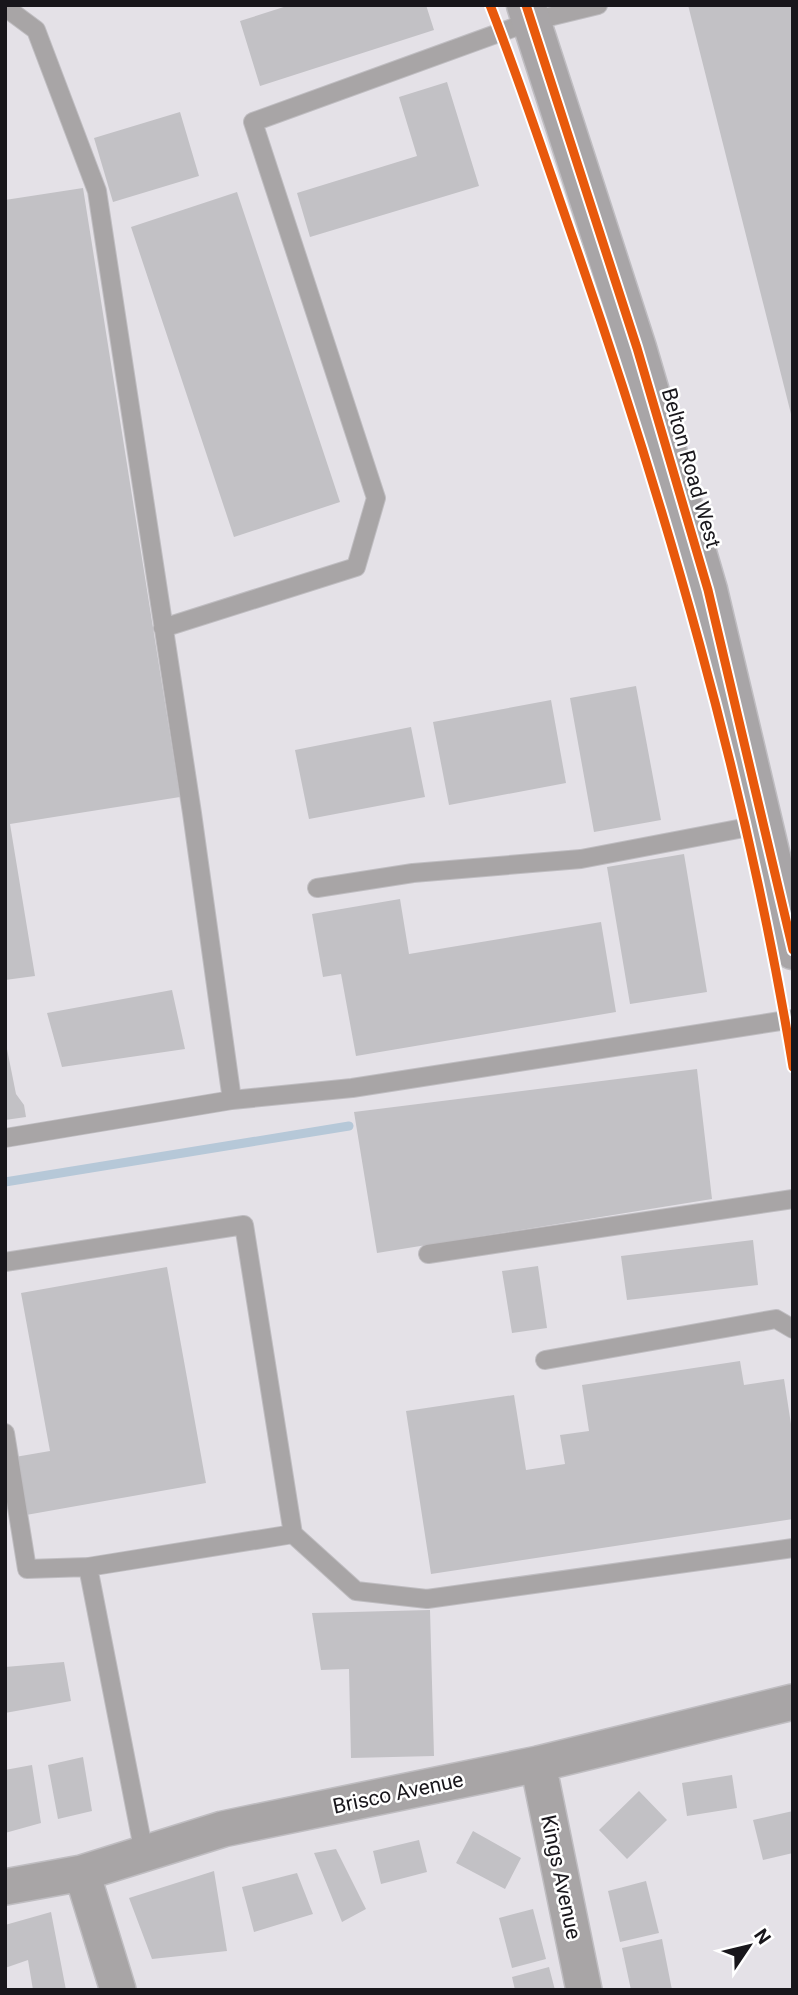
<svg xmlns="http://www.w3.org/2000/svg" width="798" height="1995" font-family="Roboto,sans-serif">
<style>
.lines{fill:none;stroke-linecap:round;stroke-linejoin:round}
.stream{stroke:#b6c8d8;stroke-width:9}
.building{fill:#c2c1c5}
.lane-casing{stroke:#bfbdc1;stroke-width:20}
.street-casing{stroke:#bfbdc1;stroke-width:38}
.secondary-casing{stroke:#bfbdc1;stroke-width:41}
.lane{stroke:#a8a5a6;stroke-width:18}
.street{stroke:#a8a5a6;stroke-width:35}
.secondary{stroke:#a8a5a7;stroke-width:38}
.cycleway-casing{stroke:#fff;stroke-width:13}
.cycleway{stroke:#e8590c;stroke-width:9}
.labels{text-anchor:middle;stroke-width:5;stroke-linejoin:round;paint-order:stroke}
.street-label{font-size:21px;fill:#18161b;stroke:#fff}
</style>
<rect width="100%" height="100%" fill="#e4e1e7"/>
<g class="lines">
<path class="stream" d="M5 1182 349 1126"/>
</g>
<path class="building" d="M290 5H426L434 30 260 86 240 21Z
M688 5H793V418H792Z
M447 82 479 186 310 237 297 193 417 156 399 97Z
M180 112 199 176 113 202 94 138Z
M83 188 180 797 10 824 35 976 5 980V200Z
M237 192 340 502 234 537 131 227Z
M636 686 661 820 594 832 570 698Z
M551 700 566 783 449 805 433 722Z
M411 727 425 797 309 819 295 750Z
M684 854 707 992 630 1004 607 867Z
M400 899 409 954 601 922 616 1012 356 1056 341 974 323 977 312 914Z
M172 990 185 1049 62 1067 47 1013Z
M5 1039 16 1094 24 1105 26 1117 5 1120Z
M697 1069 712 1199 377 1253 354 1112Z
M753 1240 758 1285 627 1300 621 1256Z
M538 1266 547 1328 512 1333 502 1271Z
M167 1267 206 1483 26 1515 15 1457 50 1451 21 1293Z
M740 1361 744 1385 784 1379 793 1437V1519L431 1574 406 1411 514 1395 526 1470 565 1464 560 1435 589 1431 582 1385Z
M430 1610 434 1756 351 1758 349 1669 321 1670 312 1613Z
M64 1662 71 1701 5 1713V1667Z
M83 1757 92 1811 58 1819 48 1765Z
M32 1765 41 1823 5 1833V1770Z
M732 1775 737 1808 687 1816 682 1783Z
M639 1791 667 1820 627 1859 599 1830Z
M793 1811V1853L763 1860 753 1820Z
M473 1831 521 1858 505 1889 456 1863Z
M419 1840 427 1872 381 1884 373 1851Z
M336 1849 366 1909 342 1922 314 1853Z
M214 1871 227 1951 152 1959 129 1898Z
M297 1873 313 1914 254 1932 242 1887Z
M646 1881 659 1933 620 1942 608 1891Z
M533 1909 546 1959 512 1968 499 1918Z
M51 1912 66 1990H33L28 1960 5 1968V1925Z
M662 1939 672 1990H631L622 1948Z
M549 1967 555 1990H515L512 1977Z"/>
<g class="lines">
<g class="lane-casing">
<path id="lane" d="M5 7 36 30 97 191 192 813 232 1100
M163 628 356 567 376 498 253 122 532 21 598 5
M317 888 413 873 581 859 764 824
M5 1138 232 1100 352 1088 793 1019
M428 1254 793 1199
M5 1262 244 1225 293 1534 88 1567 27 1569 5 1433
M545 1360 776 1319 793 1329
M293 1534 356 1591 427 1599 793 1548
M88 1567 144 1853"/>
</g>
<g class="street-casing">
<path id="street" d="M538 1764 584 1990
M82 1873 118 1990
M5 1887 82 1873 223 1829 538 1764 793 1702"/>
</g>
<g class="secondary-casing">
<path id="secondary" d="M526 5 637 348 708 590 793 950"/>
</g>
<use href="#lane" class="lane"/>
<use href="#street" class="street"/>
<use href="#secondary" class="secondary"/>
<g class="cycleway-casing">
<path id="cycleway" d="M490 5C519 79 544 155 570 230 665 503 746 782 793 1067
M526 5 637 348 708 590 793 950"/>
</g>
<use href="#cycleway" class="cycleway"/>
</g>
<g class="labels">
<g class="street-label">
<text transform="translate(691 468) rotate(74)" y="7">Belton Road West</text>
<text transform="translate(398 1793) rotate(-12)" y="7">Brisco Avenue</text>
<text transform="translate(561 1877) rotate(78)" y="7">Kings Avenue</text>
</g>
</g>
<rect width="798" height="1995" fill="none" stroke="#18161b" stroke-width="14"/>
<g transform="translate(749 1946) rotate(55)" stroke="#ffffff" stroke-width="5" paint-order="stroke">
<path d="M0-5L12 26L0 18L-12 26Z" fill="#18161b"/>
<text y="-10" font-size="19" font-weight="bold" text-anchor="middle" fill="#18161b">N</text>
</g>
</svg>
